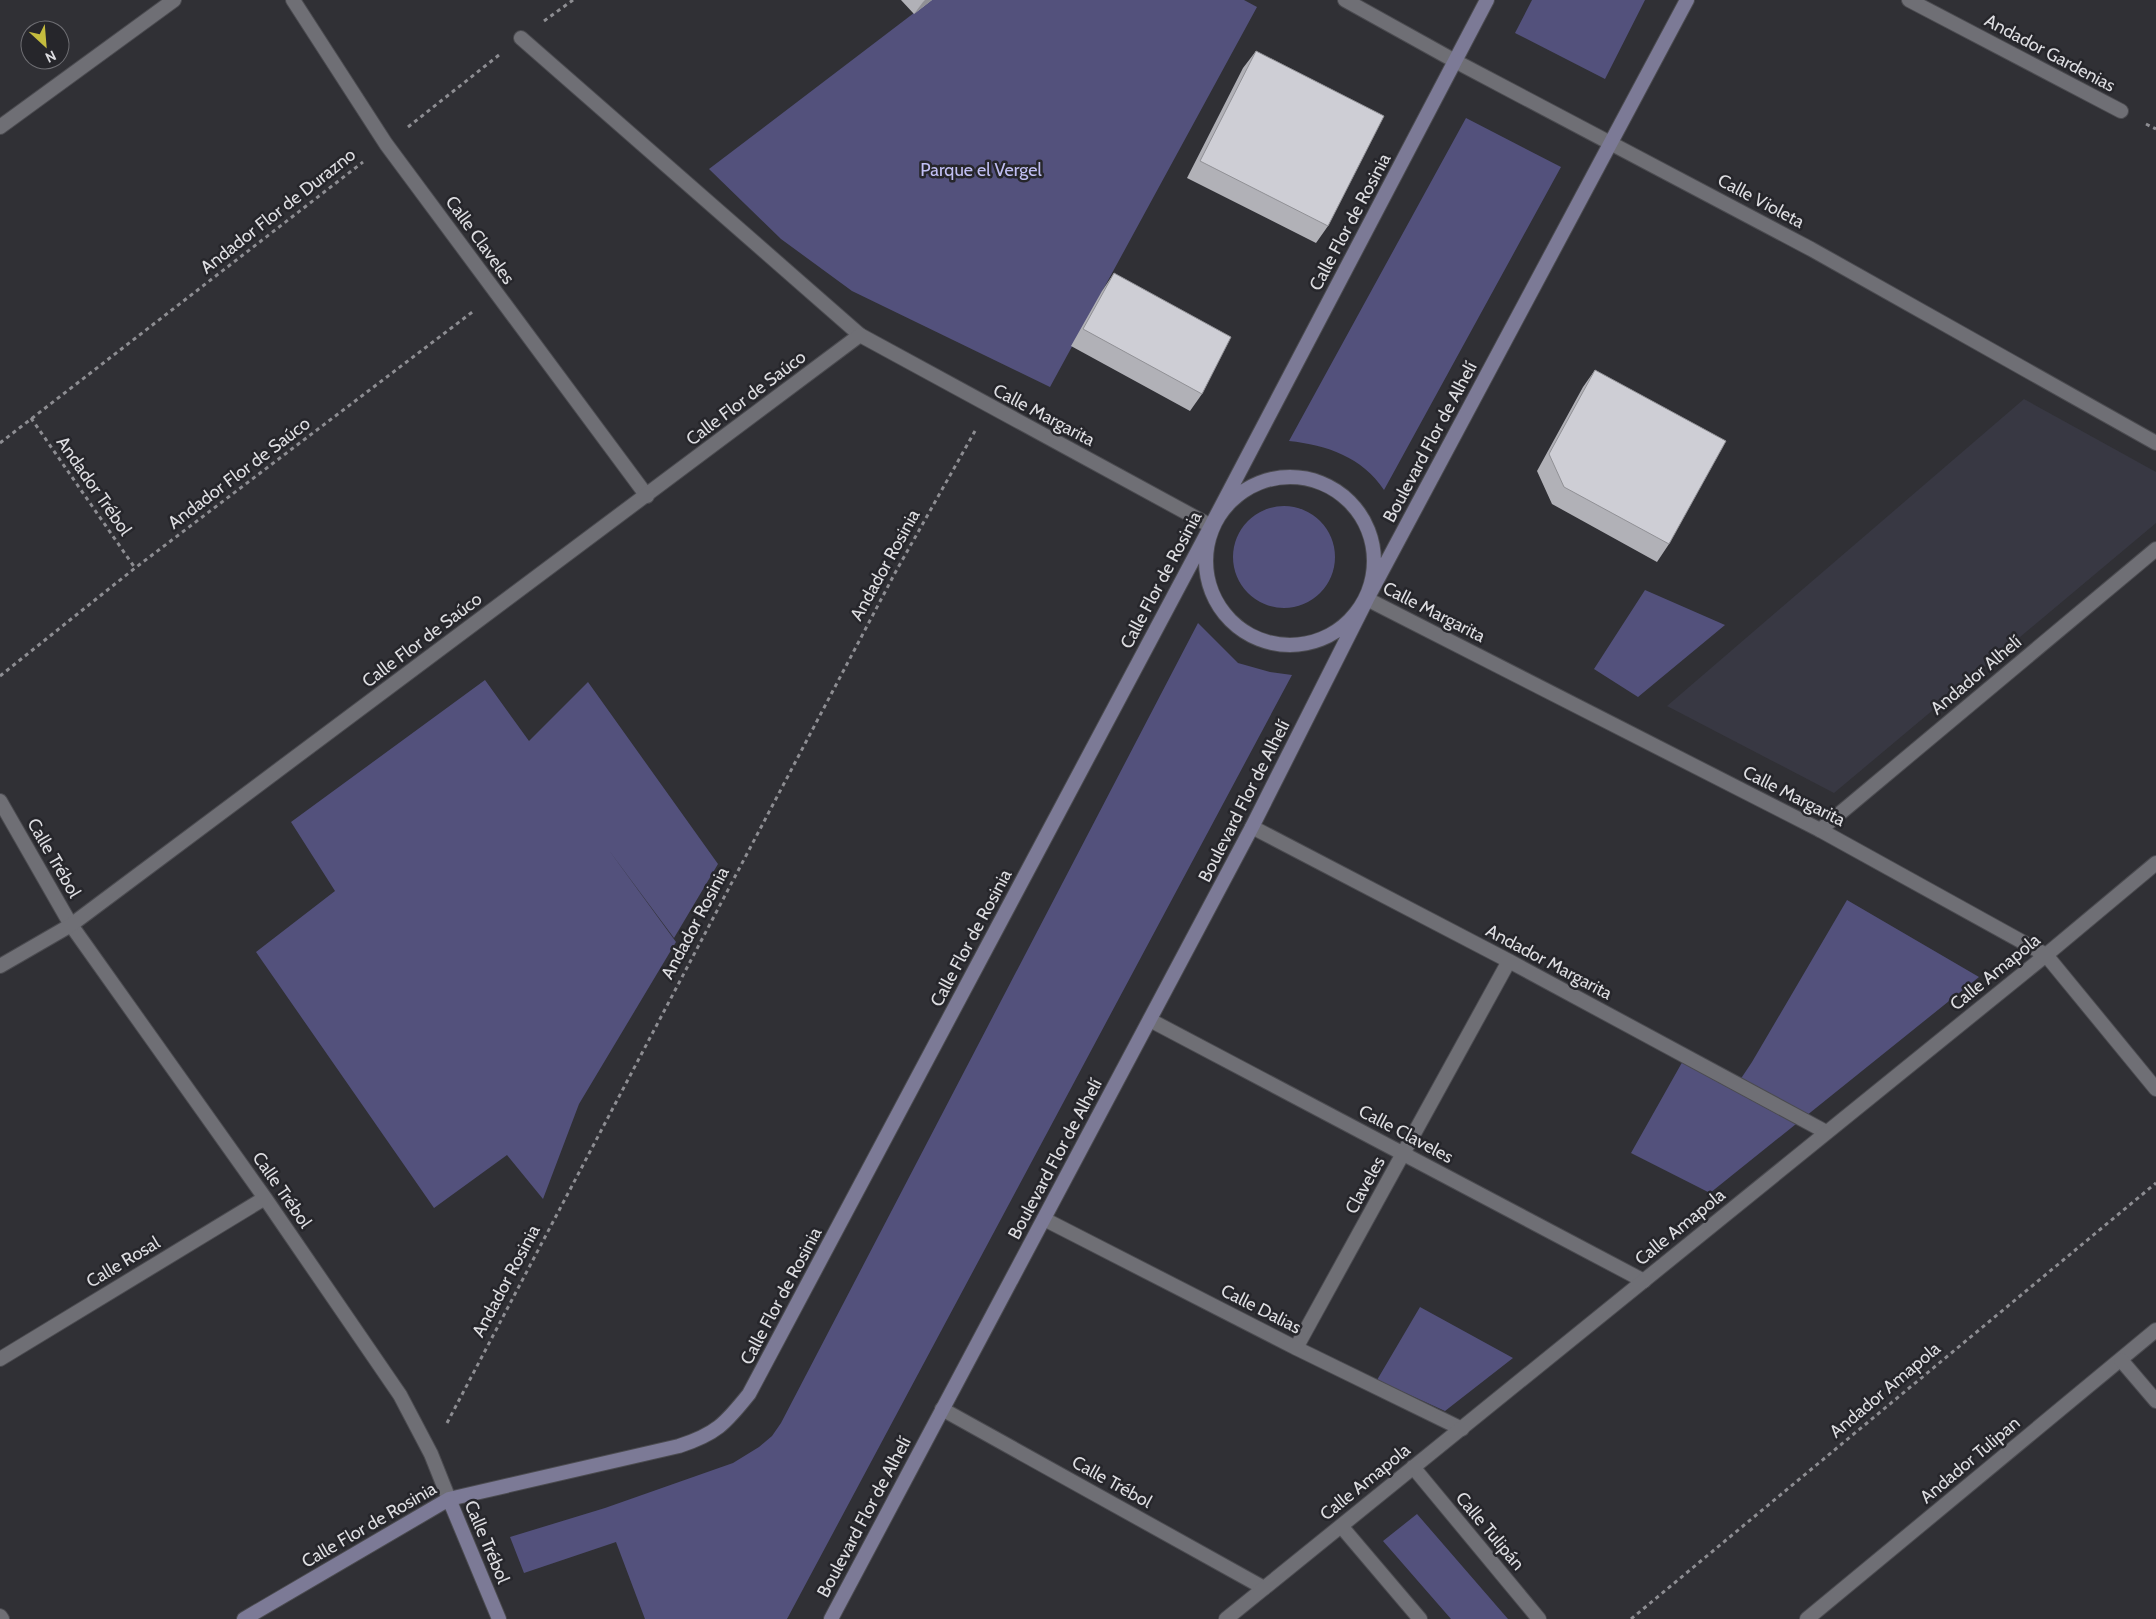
<svg xmlns="http://www.w3.org/2000/svg" width="2156" height="1619" font-family="Cabin,sans-serif">
<style>
.built{fill:#383843}
.green{fill:#53517c}
.lines{fill:none;stroke-linecap:round;stroke-linejoin:round}
.pedestrian-casing{stroke:#4b4b50;stroke-width:16}
.minor-casing{stroke:#4b4b50;stroke-width:16}
.tertiary-casing{stroke:#4b4b50;stroke-width:16}
.secondary-casing{stroke:#4b4b50;stroke-width:16}
.path{stroke:#8d8d92;stroke-width:3;stroke-dasharray:4 4;stroke-linecap:butt}
.pedestrian{stroke:#6f6f75;stroke-width:14}
.minor{stroke:#6f6f75;stroke-width:14}
.tertiary{stroke:#6f6f75;stroke-width:14}
.secondary{stroke:#7c7a96;stroke-width:14}
.wall{fill:#b1b1b7}
.shaded-wall{fill:#909095}
.building{fill:#ceced5;stroke:#909095}
.labels{text-anchor:middle;stroke-width:5;stroke-linejoin:round;paint-order:stroke}
.street-label{font-size:18px;fill:#dddde1;stroke:#26262b}
.park-label{font-size:18px;fill:#c1bff3;stroke:#26262b}
</style>
<rect width="100%" height="100%" fill="#303035"/>
<path class="built" d="M2024 399 2156 472V523L1834 793 1667 706Z"/>
<path class="green" d="M931 0H1244L1257 7 1050 387 852 291 781 239 709 169Z
M1532 0H1645L1605 79 1515 33Z
M1466 118 1561 167 1384 490C1362 457 1327 445 1289 441Z
M1233 557a51 51 0 1 1 102 0a51 51 0 1 1-102 0Z
M1645 590 1725 625 1638 697 1594 669Z
M1198 623 1238 663 1270 672 1292 675 787 1619H645L616 1542 524 1573 510 1537 605 1508 733 1463 759 1447 772 1436 781 1423Z
M485 680 529 741 588 682 718 864 674 938 608 849 676 942 579 1104 543 1199 507 1155 434 1208 256 952 335 891 291 822Z
M1847 900 1979 977 1710 1193 1631 1153 1684 1059 1734 1089 1752 1062Z
M1420 1307 1513 1358 1445 1411 1377 1380Z
M1417 1514 1508 1619H1451L1383 1541Z"/>
<g class="lines">
<g class="pedestrian-casing">
<path id="pedestrian" d="M1909 0 2121 111
M1252 827 1509 961 1826 1132
M1820 830 2156 549
M1150 1020 1644 1281
M1044 1219 1296 1348 1462 1429
M1296 1348 1509 961
M942 1409 1264 1588
M1807 1619 2156 1330"/>
</g>
<g class="minor-casing">
<path id="minor" d="M293 0 386 144 647 496
M1345 0 1455 61 1811 249 2156 443
M521 38 860 335
M0 127 174 0
M1367 599 1820 830 2046 955 2156 1089
M0 801 71 925 265 1198 400 1395 431 1454 449 1499
M0 1359 265 1198
M2121 1360 2156 1401
M1413 1467 1539 1619
M1341 1526 1420 1619
M0 1616 2 1619
M1226 1619 2046 955 2156 863"/>
</g>
<g class="tertiary-casing">
<path id="tertiary" d="M0 966 71 925 860 335 1211 526"/>
</g>
<g class="secondary-casing">
<path id="secondary" d="M1206 561a84 84 0 1 1 168 0a84 84 0 1 1-168 0Z
M449 1499 499 1619
M244 1619 449 1499 679 1446C716 1434 725 1424 749 1394L1211 526 1487 0
M831 1619 1252 827 1367 599 1687 0"/>
</g>
<path class="path" d="M544 21 573 0
M2146 124 2156 129
M408 127 499 55
M31 418 135 568
M0 443 363 162
M0 676 135 568 475 310
M447 1423 895 573 975 431
M1631 1619 2156 1183"/>
<use href="#pedestrian" class="pedestrian"/>
<use href="#minor" class="minor"/>
<use href="#tertiary" class="tertiary"/>
<use href="#secondary" class="secondary"/>
</g>
<path class="wall" d="M901 0H932L914 14Z
M1256 51 1328 226 1316 243 1187 178 1243 68Z
M1114 273 1202 394 1190 411 1071 346 1102 291Z
M1595 370 1669 544 1657 562 1552 504 1537 471 1583 387Z"/>
<path class="shaded-wall" d="M925 0H932L914 14 923 2Z"/>
<path class="building" d="M1256 51 1384 116 1328 226 1200 161Z
M1114 273 1231 337 1202 394 1083 329Z
M1595 370 1726 441 1669 544 1564 487 1549 454Z"/>
<g class="labels">
<g class="street-label">
<text transform="translate(2050 53) rotate(28)" y="6">Andador Gardenias</text>
<text transform="translate(1761 201) rotate(28)" y="6">Calle Violeta</text>
<text transform="translate(278 211) rotate(-38)" y="6">Andador Flor de Durazno</text>
<text transform="translate(1350 222) rotate(-62)" y="6">Calle Flor de Rosinia</text>
<text transform="translate(480 240) rotate(54)" y="6">Calle Claveles</text>
<text transform="translate(746 398) rotate(-37)" y="6">Calle Flor de Saúco</text>
<text transform="translate(1044 415) rotate(28)" y="6">Calle Margarita</text>
<text transform="translate(1430 442) rotate(-62)" y="6">Boulevard Flor de Alhelí</text>
<text transform="translate(239 473) rotate(-37)" y="6">Andador Flor de Saúco</text>
<text transform="translate(94 486) rotate(55)" y="6">Andador Trébol</text>
<text transform="translate(885 565) rotate(-61)" y="6">Andador Rosinia</text>
<text transform="translate(1161 580) rotate(-62)" y="6">Calle Flor de Rosinia</text>
<text transform="translate(1434 612) rotate(27)" y="6">Calle Margarita</text>
<text transform="translate(422 640) rotate(-37)" y="6">Calle Flor de Saúco</text>
<text transform="translate(1976 675) rotate(-40)" y="6">Andador Alhelí</text>
<text transform="translate(1794 796) rotate(27)" y="6">Calle Margarita</text>
<text transform="translate(1244 801) rotate(-63)" y="6">Boulevard Flor de Alhelí</text>
<text transform="translate(54 858) rotate(60)" y="6">Calle Trébol</text>
<text transform="translate(695 923) rotate(-62)" y="6">Andador Rosinia</text>
<text transform="translate(971 938) rotate(-62)" y="6">Calle Flor de Rosinia</text>
<text transform="translate(1549 962) rotate(28)" y="6">Andador Margarita</text>
<text transform="translate(1995 972) rotate(-39)" y="6">Calle Amapola</text>
<text transform="translate(1406 1134) rotate(28)" y="6">Calle Claveles</text>
<text transform="translate(1055 1159) rotate(-62)" y="6">Boulevard Flor de Alhelí</text>
<text transform="translate(1365 1185) rotate(-61)" y="6">Claveles</text>
<text transform="translate(282 1190) rotate(55)" y="6">Calle Trébol</text>
<text transform="translate(1680 1227) rotate(-39)" y="6">Calle Amapola</text>
<text transform="translate(123 1262) rotate(-31)" y="6">Calle Rosal</text>
<text transform="translate(506 1281) rotate(-62)" y="6">Andador Rosinia</text>
<text transform="translate(781 1296) rotate(-62)" y="6">Calle Flor de Rosinia</text>
<text transform="translate(1261 1309) rotate(27)" y="6">Calle Dalias</text>
<text transform="translate(1885 1390) rotate(-40)" y="6">Andador Amapola</text>
<text transform="translate(1970 1460) rotate(-40)" y="6">Andador Tulipan</text>
<text transform="translate(1112 1482) rotate(29)" y="6">Calle Trébol</text>
<text transform="translate(1365 1482) rotate(-39)" y="6">Calle Amapola</text>
<text transform="translate(864 1517) rotate(-62)" y="6">Boulevard Flor de Alhelí</text>
<text transform="translate(369 1525) rotate(-30)" y="6">Calle Flor de Rosinia</text>
<text transform="translate(1490 1531) rotate(50)" y="6">Calle Tulipán</text>
<text transform="translate(487 1542) rotate(67)" y="6">Calle Trébol</text>
</g>
<g class="park-label">
<text x="981" y="176">Parque el Vergel</text>
</g>
</g>
<g transform="translate(45 45) rotate(154)"><circle r="24" fill="#26262b" stroke="#6f6f74"/>
<path d="M0-4L9 19L0 12L-9 19Z" fill="#c4bc3e"/>
<text y="-8" font-size="14" font-weight="bold" text-anchor="middle" fill="#dddde1">N</text>
</g>
</svg>
